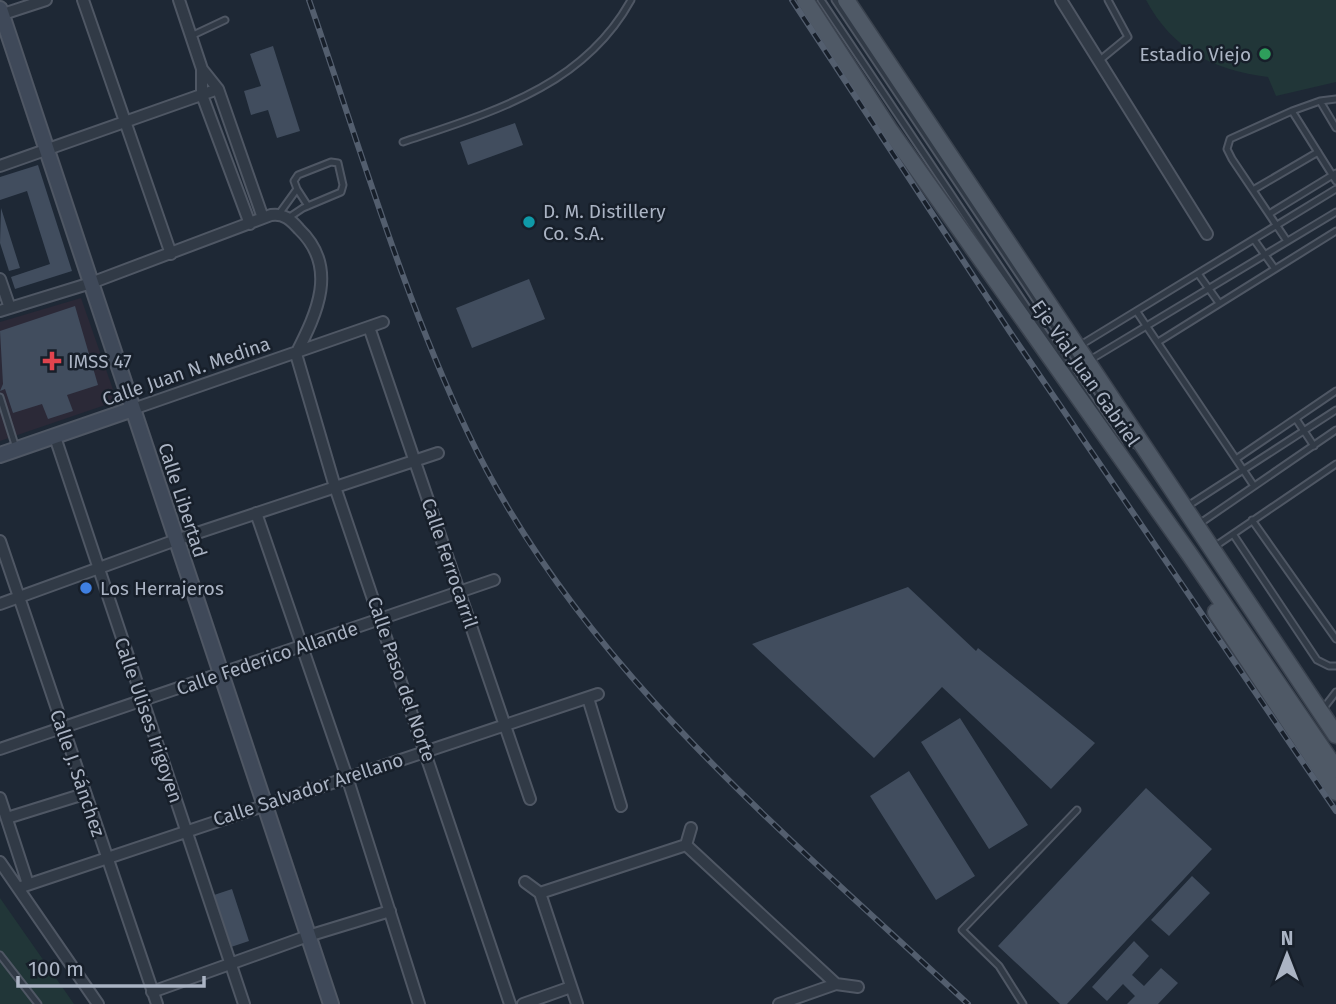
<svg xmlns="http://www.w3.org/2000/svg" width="1336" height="1004" font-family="'Fira Sans',sans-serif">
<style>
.medical{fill:#2b2937}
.green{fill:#213638}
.building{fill:#414d5e}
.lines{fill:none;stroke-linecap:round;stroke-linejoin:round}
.lane-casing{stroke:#4f5764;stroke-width:9}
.street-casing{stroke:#4f5764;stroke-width:14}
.secondary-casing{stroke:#4f5764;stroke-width:18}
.primary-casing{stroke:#3b434f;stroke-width:19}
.lane{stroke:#313a46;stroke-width:5}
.street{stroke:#313a46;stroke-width:10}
.secondary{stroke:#3f4959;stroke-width:14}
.primary{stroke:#4f5966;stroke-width:16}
.rail-casing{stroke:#535e6e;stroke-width:6}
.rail{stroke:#171f2a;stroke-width:3.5;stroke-dasharray:10;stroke-linecap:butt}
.leisure-dot{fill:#2e9e5b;stroke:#171f2a;stroke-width:2.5}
.culture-dot{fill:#0f9aa8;stroke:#171f2a;stroke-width:2.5}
.health-dot{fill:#e0444e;stroke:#171f2a;stroke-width:2.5}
.shop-dot{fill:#3f7fe0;stroke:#171f2a;stroke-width:2.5}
.labels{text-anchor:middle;stroke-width:5;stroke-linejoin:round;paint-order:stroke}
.poi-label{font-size:19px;fill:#abb4c4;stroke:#171f2a;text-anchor:start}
.street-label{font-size:19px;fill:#abb4c4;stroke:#171f2a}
</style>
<rect width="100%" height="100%" fill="#1e2835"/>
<path class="medical" d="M81 298 117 401 0 441V322Z"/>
<path class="green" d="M1146 0H1336V82L1276 96 1268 77C1213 70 1173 50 1146 0Z
M0 898 74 1004H0Z"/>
<path class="building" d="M273 46 300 131 277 138 268 110 251 115 244 91 261 86 250 54Z
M515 123 523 145 468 165 460 142Z
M38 165 72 271 15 289 11 277 50 264 27 191 0 200V177Z
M1 208 20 268 9 271 0 243Z
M529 279 545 319 472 348 456 308Z
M75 306 98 385 67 395 73 411 48 419 42 404 13 413 5 389 0 391 3 384 0 331Z
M908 587 976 651 978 648 1095 743 1051 789 942 687 874 758 752 644Z
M960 718 1028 825 989 849 921 742Z
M909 771 975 876 936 900 870 796Z
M1146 788 1212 849 1067 1004H1060L998 946Z
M1192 876 1210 893 1169 936 1151 920Z
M232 889 249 941 231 947 214 895Z
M1134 941 1149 956 1132 975 1144 986 1161 968 1178 983 1158 1004H1127L1135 996 1123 984 1107 1001 1092 987Z"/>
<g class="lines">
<g class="lane-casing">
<path id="lane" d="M821 0 1119 445
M835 0 1131 442 1137 446
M191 36 225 20
M1100 60 1128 37 1108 0
M1320 101 1336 128
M1292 111 1320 101 1336 99
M403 142C492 112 583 87 631 0
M297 189 308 206
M1253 190 1318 152
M279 214 297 189 294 181 298 175 331 162 338 163 343 185 341 192 303 208 288 218
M1269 214 1336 173
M1255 241 1275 269
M1287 241 1232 159 1227 149 1230 139 1292 111 1336 181
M1199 275 1219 303
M1137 312 1254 486
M1158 342 1336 231
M1079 346 1336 189
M1090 360 1336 212
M0 397 16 448
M1296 419 1314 446
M1236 459 1336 391
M1186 507 1336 410
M1252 520 1336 639
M1199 524 1336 430
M1233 534 1317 660 1329 666H1336
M1214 547 1336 464
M1323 709 1336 692
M0 955 38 1004
M1023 1004 999 966 962 930 1077 810"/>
</g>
<g class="street-casing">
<path id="street" d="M83 0 171 254
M179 0 202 69V95L250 224
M1061 0 1207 234
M0 15 46 0
M202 69 218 89 263 218
M0 166 218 89
M0 279 10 308
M0 311 91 283 271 215C284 213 291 220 299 229 339 267 317 313 296 354L335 487 510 1004
M369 327 530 799
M133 409 383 322
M55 437 244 1004
M256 513 347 777 419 1004
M0 541 157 1004
M0 604 176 540 438 453
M588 698 621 806
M0 749 494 580
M0 798 28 884
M7 818 84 794
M686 845 836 984
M686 845 691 828
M0 862 98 1004
M525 882 540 893
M18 888 598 694
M540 893 686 845
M540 893 577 1004
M152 992 308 936 390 911
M523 1004 571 987
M779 1004 836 984 858 987"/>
</g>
<g class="secondary-casing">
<path id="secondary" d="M0 9 331 1004
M0 455 133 409"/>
</g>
<g class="primary-casing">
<path id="primary" d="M805 0 889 129 1190 555 1336 769
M846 0 1336 735
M1216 612 1336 792"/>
</g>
<use href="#lane" class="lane"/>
<use href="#street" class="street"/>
<use href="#secondary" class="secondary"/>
<use href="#primary" class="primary"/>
<g class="rail-casing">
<path id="rail" d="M309 0C359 144 403 296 468 433 577 664 785 833 968 1004
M792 0 1010 332 1336 811"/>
</g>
<use href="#rail" class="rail"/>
</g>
<circle class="leisure-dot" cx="1265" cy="54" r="7"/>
<circle class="culture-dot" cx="529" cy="222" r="7"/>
<path class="health-dot" d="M48.5 350.5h7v7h7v7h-7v7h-7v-7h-7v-7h7z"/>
<circle class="shop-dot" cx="86" cy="588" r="7"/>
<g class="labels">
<g class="poi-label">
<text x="1251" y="61" text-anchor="end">Estadio Viejo</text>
<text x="543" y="218">D. M. Distillery<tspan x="543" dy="22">Co. S.A.</tspan></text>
<text x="68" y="368">IMSS 47</text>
<text x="100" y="595">Los Herrajeros</text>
</g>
<g class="street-label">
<text transform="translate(186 371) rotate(-19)" y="7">Calle Juan N. Medina</text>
<text transform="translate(1086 373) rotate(55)" y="7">Eje Vial Juan Gabriel</text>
<text transform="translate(183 500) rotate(72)" y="7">Calle Libertad</text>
<text transform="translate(450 563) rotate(71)" y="7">Calle Ferrocarril</text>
<text transform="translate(267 658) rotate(-19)" y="7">Calle Federico Allande</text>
<text transform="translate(402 679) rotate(71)" y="7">Calle Paso del Norte</text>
<text transform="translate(149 720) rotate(71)" y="7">Calle Ulises Irigoyen</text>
<text transform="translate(78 773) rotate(71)" y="7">Calle J. Sánchez</text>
<text transform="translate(308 789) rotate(-18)" y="7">Calle Salvador Arellano</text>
</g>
</g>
<g transform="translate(1287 955)" stroke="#171f2a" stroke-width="5" paint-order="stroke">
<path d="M0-5L12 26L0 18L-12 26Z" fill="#abb4c4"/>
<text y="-10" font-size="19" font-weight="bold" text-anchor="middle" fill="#abb4c4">N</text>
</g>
<path d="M18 976v10h186v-10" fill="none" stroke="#abb4c4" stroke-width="3.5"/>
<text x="28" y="976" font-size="21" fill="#abb4c4" stroke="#171f2a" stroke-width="5" paint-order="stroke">100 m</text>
</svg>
